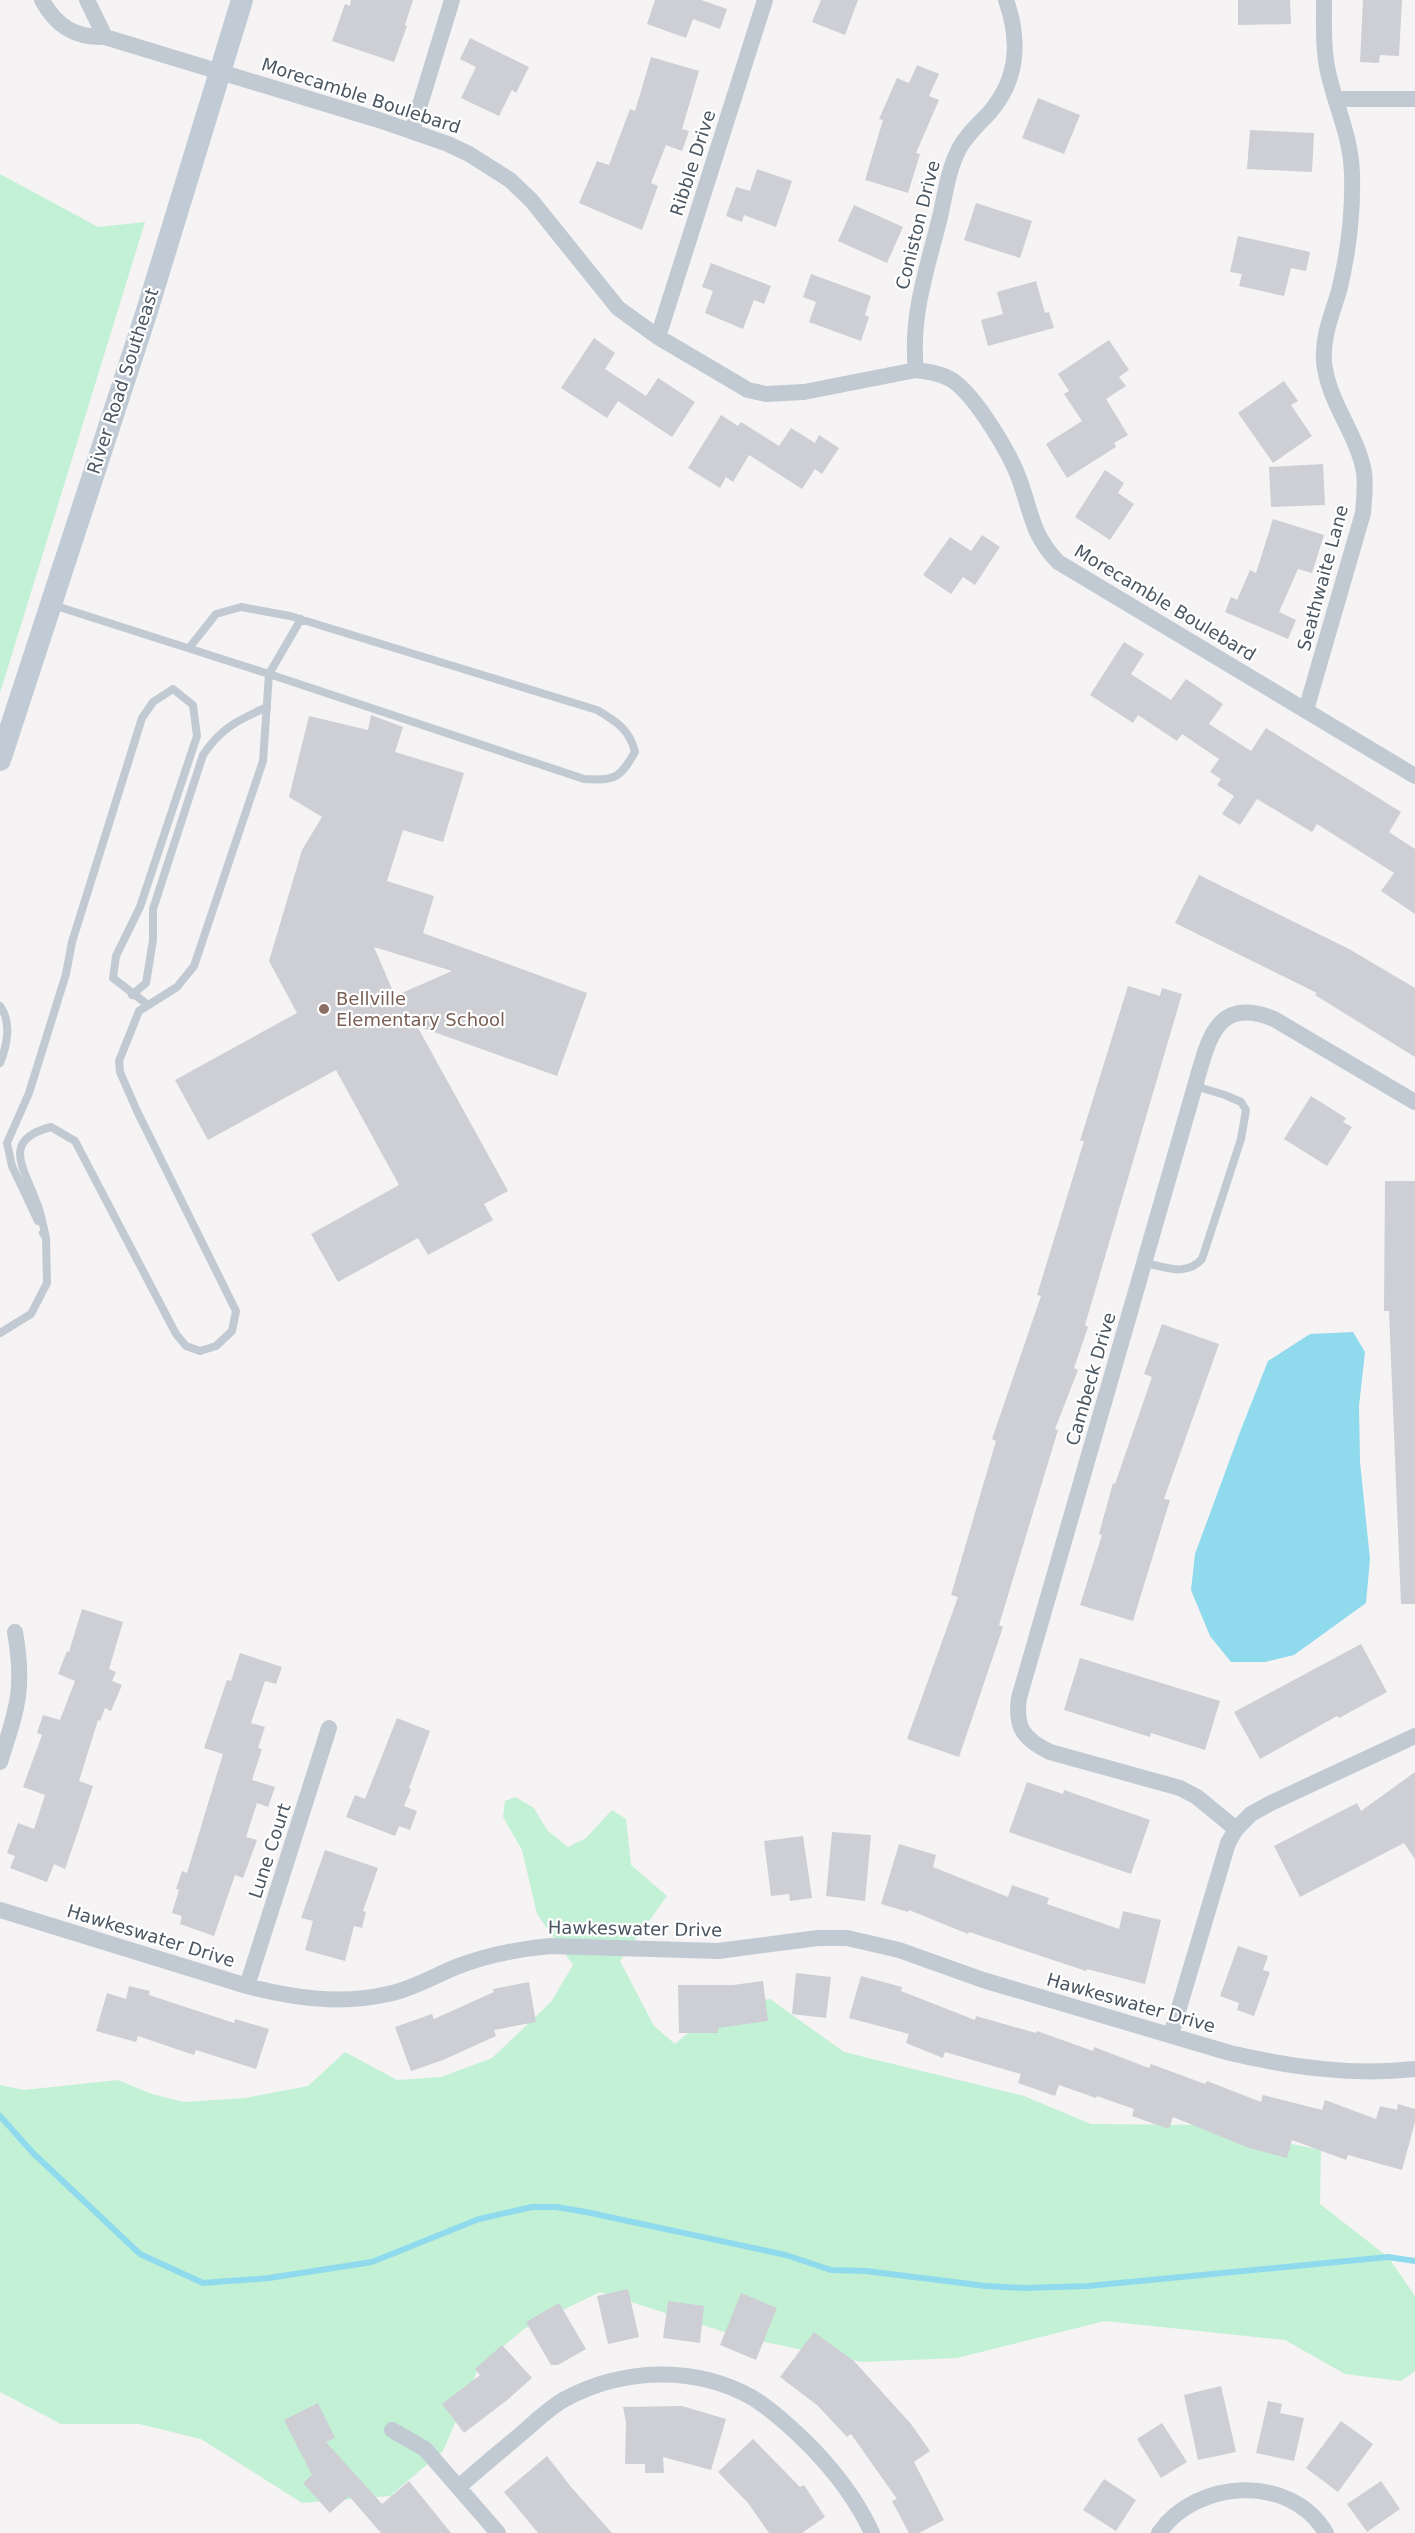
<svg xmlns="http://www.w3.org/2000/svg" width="1415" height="2533" font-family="'DejaVu Sans',sans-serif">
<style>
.green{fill:#c3f1d5}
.water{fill:#90daee}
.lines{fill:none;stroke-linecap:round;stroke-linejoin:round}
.stream{stroke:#90daee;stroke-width:6}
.building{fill:#cdcfd5;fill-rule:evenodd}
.lane{stroke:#c1cad2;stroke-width:8}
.street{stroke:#c1cad2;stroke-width:16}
.secondary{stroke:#c1cbd6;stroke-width:22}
.education-dot{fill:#8d6e63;stroke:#fff;stroke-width:2}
.labels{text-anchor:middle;stroke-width:4.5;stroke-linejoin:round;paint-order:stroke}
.street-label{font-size:18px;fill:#4a5661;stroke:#fff}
.education-label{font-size:18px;fill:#785e54;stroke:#fff;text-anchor:start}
</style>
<rect width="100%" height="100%" fill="#f5f3f3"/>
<path class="green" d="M0 174 98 227 145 222 0 693Z
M515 1797 534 1808 547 1830 568 1847 586 1838 612 1810 626 1819 631 1865 667 1896 620 1961 654 2026 675 2044 721 2005 770 1999 844 2052 1024 2096 1091 2124 1200 2125 1321 2150 1320 2204 1388 2257 1415 2296V2371L1401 2381 1345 2374 1285 2340 1105 2321 957 2358 862 2362 740 2337 600 2292 524 2329 479 2367 443 2451 390 2496 302 2503 201 2439 139 2424H61L0 2392V2085L24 2090 118 2080 152 2094 184 2102 245 2098 308 2086 345 2052 397 2080 441 2077 492 2058 551 2002 573 1965 537 1914 522 1850 503 1817 505 1801Z"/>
<path class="water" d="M1353 1332 1365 1352 1359 1406 1360 1462 1370 1559 1366 1603 1294 1655 1265 1662H1231L1210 1636 1191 1590 1195 1554 1240 1432 1268 1361 1310 1334Z"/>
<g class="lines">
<path class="stream" d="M0 2116 33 2153 140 2254 203 2283 269 2278 372 2262 479 2219 532 2207H556L586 2212 786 2255 831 2270 866 2271 986 2286 1024 2288 1088 2286 1388 2257 1415 2261"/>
</g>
<path class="building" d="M351 0H413L405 25 407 26 394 62 332 41 345 4 350 6Z
M655 0H701L727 9 720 29 693 19 686 38 647 24Z
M821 0H858L845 35 812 22Z
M1238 0H1290L1291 24 1238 25Z
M1363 0H1402L1399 56 1380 55 1379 63 1360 62Z
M470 38 529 67 516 93 512 90 499 116 461 98 476 67 460 59Z
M651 57 699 71 682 129 689 131 682 151 666 145 651 183 658 186 642 230 579 203 597 161 609 165 630 109 635 111Z
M917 65 939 74 929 96 939 100 916 153 920 154 908 193 865 180 883 120 879 119 897 78 909 83Z
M1038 98 1080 115 1064 154 1022 138Z
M1250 130 1314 133 1312 172 1247 169Z
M757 169 792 181 776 227 744 215 742 222 726 216 736 187 750 191Z
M976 203 1032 221 1020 258 964 240Z
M854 205 903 227 887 263 838 241Z
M1238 236 1310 252 1306 271 1291 268 1284 296 1239 286 1242 274 1230 272Z
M711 263 771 286 764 304 754 300 743 329 705 313 713 291 702 287Z
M811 274 871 296 865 315 869 317 861 341 809 322 816 302 803 297Z
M1036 281 1045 313 1049 312 1054 328 988 346 981 320 1003 314 997 292Z
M594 338 615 353 605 369 646 396 658 378 695 402 672 437 618 401 607 418 561 388Z
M1109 340 1129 370 1119 377 1126 386 1106 399 1128 435 1114 443 1116 447 1067 478 1046 444 1082 421 1064 394 1069 391 1058 374Z
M1284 381 1298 401 1291 405 1312 436 1273 463 1238 413Z
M721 415 738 426 741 422 779 446 791 428 815 443 819 435 839 448 822 474 815 469 802 489 749 455 733 482 726 477 720 488 688 468Z
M1323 464 1325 505 1271 507 1269 467Z
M1105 470 1124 483 1118 493 1134 504 1110 540 1075 517Z
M1273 519 1324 535 1312 573 1298 569 1279 612 1296 620 1288 639 1225 612 1231 597 1237 600 1250 570 1256 573Z
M982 535 1000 547 975 585 963 577 951 594 923 575 950 537 971 551Z
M1124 642 1144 654 1131 674 1171 700 1186 679 1223 704 1209 724 1251 751 1266 728 1401 812 1389 832 1415 849V914L1381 891 1394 873 1317 824 1312 832 1257 799 1240 825 1222 814 1234 796 1217 785 1221 779 1210 772 1219 759 1182 734 1177 741 1138 715 1133 723 1090 695Z
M371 715 403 727 395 752 464 773 443 842 403 830 387 881 434 896 423 933 587 993 557 1076 417 1026 508 1191 484 1204 493 1220 428 1255 418 1238 338 1282 311 1234 399 1185 336 1070 208 1140 175 1080 297 1013 269 961 302 850 322 817 289 797 309 716 368 730ZM374 947 452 971 395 996Z
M1199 875 1349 949 1415 988V1057L1315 995 1317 993 1175 923Z
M1128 986 1160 996 1162 988 1182 994 1085 1325 1088 1327 1074 1368 1078 1370 1055 1429 1058 1430 999 1625 1003 1627 959 1757 907 1739 958 1597 951 1595 996 1441 992 1439 1041 1296 1037 1295 1084 1141H1080Z
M1311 1096 1346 1118 1343 1122 1352 1127 1327 1166 1284 1139Z
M1385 1181H1415V1604H1401L1389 1311H1384Z
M1162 1324 1219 1344 1164 1499 1170 1500 1133 1621 1080 1605 1102 1535 1099 1534 1113 1483 1115 1484 1152 1377 1144 1374Z
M82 1609 123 1622 109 1669 116 1672 112 1681 122 1685 111 1711 105 1708 100 1721 98 1720 79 1781 93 1786 74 1843 65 1869 54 1864 47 1882 10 1868 15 1856 7 1853 18 1823 34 1829 45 1795 23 1787 42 1735 37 1733 43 1715 60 1720 75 1681 58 1674 67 1651 69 1652Z
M1361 1644 1387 1692 1339 1718 1337 1716 1260 1759 1234 1712Z
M240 1653 282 1667 276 1684 265 1681 251 1723 265 1727 258 1748 262 1749 252 1780 275 1787 268 1807 257 1803 246 1837 257 1840 243 1878 235 1875 214 1936 180 1924 182 1916 172 1913 179 1890 176 1889 182 1871 187 1873 223 1754 204 1748 227 1680 231 1681Z
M1080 1658 1220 1701 1205 1750 1151 1733 1150 1737 1064 1710Z
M397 1718 430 1731 409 1788 411 1789 404 1806 417 1811 410 1830 399 1826 395 1836 346 1817 355 1795 365 1799Z
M1415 1772V1859L1404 1843 1300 1897 1274 1846 1357 1803 1361 1811Z
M1027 1782 1063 1794 1064 1790 1150 1820 1131 1874 1009 1832Z
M832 1832 871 1835 865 1901 826 1896Z
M803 1836 812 1898 790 1901 789 1894 771 1896 764 1841Z
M899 1844 936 1855 933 1867 1008 1897 1012 1885 1049 1898 1047 1904 1119 1929 1123 1911 1161 1920 1145 1984 1087 1969 1086 1971 969 1932 968 1934 909 1910 908 1912 881 1904Z
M325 1850 378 1868 363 1911 366 1912 362 1928 354 1926 345 1961 305 1950 313 1921 301 1918Z
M1238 1946 1268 1956 1263 1970 1270 1972 1254 2016 1237 2010 1239 2003 1220 1996Z
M796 1973 831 1977 826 2018 792 2014Z
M861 1976 902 1987 901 1991 975 2020 976 2016 1036 2033 1037 2031 1093 2051 1094 2047 1149 2068 1151 2064 1205 2084 1207 2081 1261 2102 1263 2095 1322 2110 1325 2100 1376 2119 1380 2106 1397 2110 1398 2104 1415 2109V2122L1402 2170 1348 2155 1346 2160 1292 2140 1287 2158 1249 2148 1173 2117 1169 2129 1132 2116 1134 2109 1097 2096 1096 2098 1059 2085 1055 2096 1018 2083 1021 2074 945 2052 943 2058 906 2043 909 2034 849 2018Z
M763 1981 768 2021 718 2028V2033H679L678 1985H733Z
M529 1982 536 2022 494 2030 496 2036 443 2060 411 2071 395 2027 432 2014 434 2019 494 1992 493 1989Z
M129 1986 150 1991 149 1995 234 2023 235 2019 269 2029 256 2069 196 2050 194 2055 138 2036 136 2042 96 2031 107 1993 126 1999Z
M628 2289 639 2337 608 2344 597 2296Z
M741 2293 777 2308 756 2360 720 2345Z
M668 2301 704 2306 700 2343 663 2338Z
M559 2303 586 2349 558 2365H551L526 2322Z
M814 2332 854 2361 911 2424 930 2451 914 2462 944 2520 919 2533H909L892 2501 897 2499 851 2434 847 2437 817 2405 780 2377Z
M502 2345 532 2378 506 2401 464 2433 442 2404 480 2375 475 2369Z
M1221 2386 1236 2452 1198 2460 1184 2395Z
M1268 2401 1282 2404 1280 2413 1304 2418 1294 2461 1256 2453Z
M318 2403 335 2438 326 2442 382 2504 409 2481 451 2533H381L349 2496 330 2513 303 2483 312 2475 284 2420Z
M682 2406 726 2419 711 2470 663 2457 664 2473H645V2464H625L626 2422 623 2407Z
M1341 2421 1373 2444 1338 2492 1306 2468Z
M1162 2423 1187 2462 1161 2478 1137 2439Z
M753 2439 800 2487 804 2485 825 2517 802 2533H769L748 2503 718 2472Z
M547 2456 571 2487 612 2533H538L504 2492Z
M1104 2479 1136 2500 1116 2531 1083 2510Z
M1381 2481 1400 2509 1367 2532 1347 2504Z"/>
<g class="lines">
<path class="lane" d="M53 605 269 674 584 779C615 781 620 778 635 752 630 730 616 721 597 710L290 616 241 607 216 614 189 648
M132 995 146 983 153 940V909L203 755C221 728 238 720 267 707
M0 1006C12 1022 7 1046 0 1063
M38 1221 12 1166 7 1143 29 1093 66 974 72 942 142 718 153 702 173 689 193 705 197 736 140 907 116 956 113 978 148 1005
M46 1238C43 1225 41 1212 36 1201 25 1169 0 1140 51 1127L75 1141 176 1334 186 1346 200 1351 216 1346 232 1331 236 1311 137 1111 120 1072 119 1061 139 1011 177 987 194 966 263 761 269 674 301 619
M1145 1263C1167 1267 1185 1277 1202 1259L1241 1139 1246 1110 1241 1102 1225 1095 1195 1086
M0 1333 31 1314 47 1283 46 1238 43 1233"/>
<path class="street" d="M42 0C56 26 75 38 105 37L382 121 448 144 469 154 510 180 531 200 618 308 658 337 748 390 766 394 804 392 916 370C928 372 941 373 952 380 976 396 1012 456 1021 484 1032 516 1033 536 1058 562L1415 776
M87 0 105 37
M1336 99H1415
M412 131 452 0
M658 337 765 0
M916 370C910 317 927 269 940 217 945 195 948 171 958 151 965 136 979 124 990 112 1019 78 1020 40 1006 0
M1306 710 1363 513C1364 499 1366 486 1364 472 1357 433 1328 402 1324 362 1322 337 1332 314 1339 291 1348 254 1353 211 1352 174 1351 136 1336 108 1328 72 1323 49 1324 24 1324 0
M0 1762C17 1709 25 1689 15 1632
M1236 1829 1197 1797 1180 1788 1050 1752C1023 1739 1015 1727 1019 1698L1195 1086C1208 1042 1215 995 1274 1019L1415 1102
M0 1910 247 1986C294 1998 340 2005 388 1994 412 1989 434 1976 456 1967 487 1955 517 1949 550 1946L718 1951 818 1938H847L899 1950 983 1980 1230 2053C1291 2067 1353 2076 1415 2069
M247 1986 329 1728
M1171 2035 1228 1843 1236 1829 1251 1814 1271 1803 1415 1736
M392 2430 425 2449 498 2533
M460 2486C480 2468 501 2451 522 2433 536 2421 549 2408 565 2399 623 2368 695 2365 753 2398 775 2412 794 2430 812 2448 837 2474 857 2500 872 2533
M1159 2533C1196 2479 1291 2473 1326 2533"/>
<path class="secondary" d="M0 760 146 314 242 0"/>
</g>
<circle class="education-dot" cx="324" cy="1009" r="6"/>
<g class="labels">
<g class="street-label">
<text transform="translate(361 96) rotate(18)" y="6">Morecamble Boulebard</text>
<text transform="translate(693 163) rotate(-72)" y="6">Ribble Drive</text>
<text transform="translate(918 225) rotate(-76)" y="6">Coniston Drive</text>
<text transform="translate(123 381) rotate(-72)" y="6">River Road Southeast</text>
<text transform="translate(1323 578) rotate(-75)" y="6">Seathwaite Lane</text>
<text transform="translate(1165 603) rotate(31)" y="6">Morecamble Boulebard</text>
<text transform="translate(1091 1379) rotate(-74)" y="6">Cambeck Drive</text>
<text transform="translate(270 1851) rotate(-72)" y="6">Lune Court</text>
<text transform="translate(635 1929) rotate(1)" y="6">Hawkeswater Drive</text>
<text transform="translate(151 1936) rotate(17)" y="6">Hawkeswater Drive</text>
<text transform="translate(1131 2003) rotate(16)" y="6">Hawkeswater Drive</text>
</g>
<g class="education-label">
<text x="336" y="1005">Bellville<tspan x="336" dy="21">Elementary School</tspan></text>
</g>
</g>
</svg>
